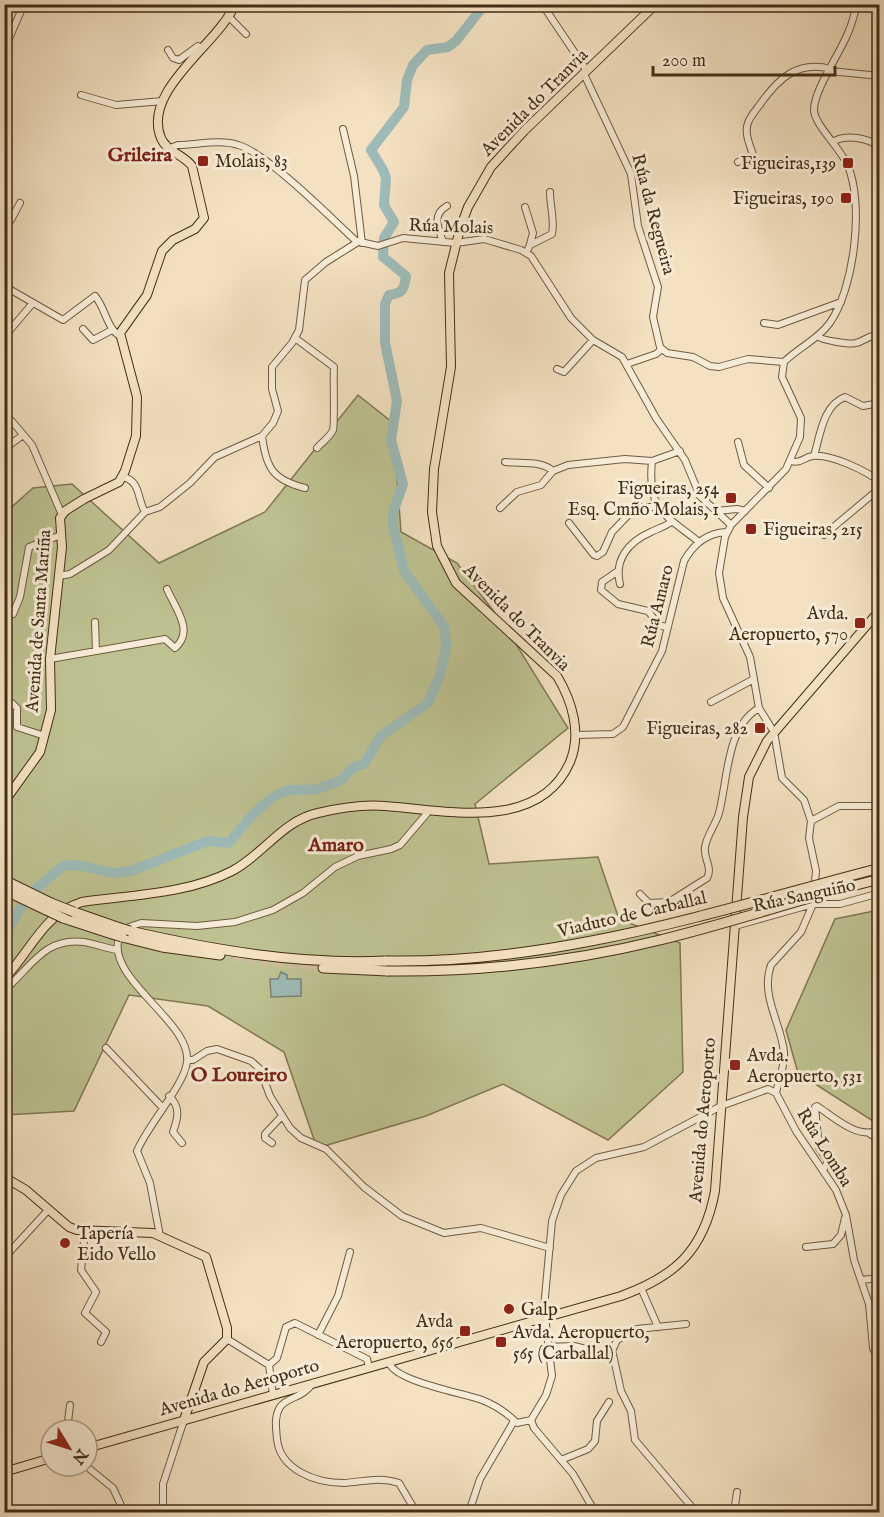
<svg xmlns="http://www.w3.org/2000/svg" width="884" height="1517" font-family="'IM FELL English',serif">
<style>
.green{fill:#bec291;stroke:#807854;stroke-width:1.5}
.water{fill:#9dbcb9;stroke:#798378;stroke-width:1.5}
.lines{fill:none;stroke-linecap:round;stroke-linejoin:round}
.river{stroke:#9dbcb9;stroke-width:10}
.highway-tunnel{stroke:#d0bd9f;stroke-width:9;stroke-dasharray:9 4.5;stroke-linecap:butt}
.minor-casing{stroke:#6f5b41;stroke-width:8}
.major-casing{stroke:#432e16;stroke-width:10}
.highway-casing{stroke:#432e16;stroke-width:11}
.minor{stroke:#f7ecd7;stroke-width:6}
.major{stroke:#f3e1c1;stroke-width:8}
.highway{stroke:#f3e1c1;stroke-width:9}
.highway-bridge-casing{stroke:#432e16;stroke-width:11;stroke-linecap:butt}
.highway-bridge{stroke:#f3e1c1;stroke-width:9}
.poi-dot{fill:#8f2418;stroke:#f7ecd7;stroke-width:2}
.labels{text-anchor:middle;stroke-width:6;stroke-linejoin:round;paint-order:stroke}
.street-label{font-size:18px;fill:#432e16;stroke:#f7ecd7}
.poi-label{font-size:18px;fill:#432e16;stroke:#f7ecd7;text-anchor:start}
.neighbourhood-label{font-size:20px;font-weight:bold;fill:#7a1f14;stroke:#f7ecd7}
</style>
<rect width="100%" height="100%" fill="#f3e1c1"/>
<filter id="stains"><feTurbulence type="fractalNoise" baseFrequency=".00333" numOctaves="4"/><feColorMatrix values="0 0 0 0 .2 0 0 0 0 .09 0 0 0 0 .02 0 0 0 .5 -.17"/></filter>
<radialGradient id="worn" r=".72"><stop offset=".6" stop-color="#630" stop-opacity="0"/><stop offset="1" stop-color="#630" stop-opacity=".3"/></radialGradient>
<path class="green" d="M358 395 393 423 401 532 457 563 504 625 568 728 475 804 489 864 598 857 619 919 680 943 683 1072 608 1140 503 1084 426 1116 317 1148 284 1052 208 1006 129 995 74 1111 5 1115V513L33 488 72 484 159 563 265 512Z
M879 910H880L879 1125 798 1073 786 1030 835 919Z"/>
<path class="water" d="M281 972 287 975V979H301V996L271 997 270 979H278Z"/>
<g class="lines">
<path class="river" d="M4 935 28 896 63 866 78 865 113 873 131 871 208 841 229 843C242 826 270 791 292 790 302 789 310 791 320 788 326 786 336 783 342 779 352 771 347 768 364 764L381 736 428 703 440 675 446 649 445 628 404 571 393 525V513L403 484 391 440 397 401 385 343V304L389 295C403 293 404 290 406 276L383 257 384 238 394 222 384 205 386 178 383 170 371 150 404 107 407 80 413 65 427 50 448 47 456 41 485 4"/>
<path class="highway-tunnel" d="M234 957 323 968"/>
<g class="minor-casing">
<path id="minor" d="M542 4 587 71
M229 17 246 34
M4 50 24 4
M168 50 173 58 179 60 198 46 202 48
M830 71 880 76
M584 74 631 174 638 226 658 287 653 317 660 347 667 353 693 357 710 366 719 367 748 359 784 362
M81 95 116 105 163 101
M343 129 354 176 362 243
M834 141C847 134 868 138 880 147
M170 148 178 145C196 145 220 139 238 145 267 153 331 218 356 241L378 246 403 238 456 243 484 239 521 250 531 256 571 318 593 340 622 357 656 418 685 460 700 496 731 525
M738 162 753 155C750 145 744 133 748 123 750 116 757 109 761 103 779 78 798 60 831 69
M525 207 533 233 530 244
M4 224 11 220 20 203
M443 242C439 229 431 215 447 206
M526 253 530 245 552 234C555 220 550 207 550 192
M4 286 63 320 95 296C105 307 107 329 120 336
M764 323 778 325 841 302
M83 329 93 340 112 330
M817 336C821 340 850 345 856 343 865 341 869 334 880 336
M4 337 32 304
M295 338 334 367C333 378 335 424 333 430 330 437 322 442 317 448
M627 364 656 354 662 349
M557 369 564 372 593 340
M4 412 32 445 62 515
M262 436C266 468 273 480 305 488
M738 442 744 465 769 488
M4 449 23 435
M814 456C820 436 823 405 845 397L863 406 880 403
M652 461C647 510 664 514 699 542
M791 461C801 464 804 457 813 456 831 454 867 471 880 482
M505 462C520 464 541 460 553 471
M123 477C141 481 137 499 145 512
M500 508 517 492 541 485 553 471 568 465 625 459 652 461 680 451
M716 511 737 509 745 511
M569 523 594 555 597 556 603 552 612 532 636 507H657
M824 535 880 488
M618 571 602 582 601 590 618 604 648 611 659 625 666 627
M59 576 70 574 109 550 145 512 160 507 190 483 215 457 262 436 273 423 278 411 272 389V367L292 343 299 330 305 280 326 262 358 242
M620 584C614 560 628 542 651 532 658 528 666 527 672 521
M13 614 20 597 29 547 61 535
M95 622 96 651
M50 659 165 639 175 648C195 631 175 608 167 589
M711 702 754 679
M4 704 12 703 17 708V727L45 736
M576 735 613 734 623 727 662 651 684 561C693 545 707 533 726 532
M811 821 839 806H880
M640 894 649 903 669 902 707 878C713 867 703 858 705 847 707 835 716 824 719 813 728 779 726 727 759 708
M735 926 813 904H840L880 893
M4 983 11 984C34 962 48 937 84 942 95 944 106 948 117 950
M106 1048 162 1107
M188 1060H193L207 1051 217 1049 251 1061 260 1069 270 1096 290 1128 301 1138 326 1149 364 1187 402 1216 444 1233 481 1228 550 1248
M776 1093C779 1078 785 1067 784 1052 781 1023 760 995 771 965L801 932 813 904 816 871 809 838 811 821 804 800 782 778 774 732 759 708 750 657 723 598 719 573 725 537 731 525 786 469 800 437 801 418 782 377 784 362C798 348 817 340 829 324 854 291 865 202 847 164 840 148 814 124 814 110 814 90 839 55 847 35 852 25 854 15 857 4
M169 1096C181 1107 178 1118 173 1132L182 1143
M870 1134 880 1140
M272 1143 265 1138V1134L281 1117
M824 1169 828 1161 819 1148 815 1107 817 1106C835 1118 858 1140 880 1130
M85 1232 81 1270 96 1292 85 1313 106 1332 101 1342
M160 1236 150 1183 137 1151C147 1126 185 1084 187 1062 192 1022 105 979 119 937L129 927 141 923 197 926 235 922 273 910 303 893 335 867 358 856 391 849 400 845 429 811
M806 1247 833 1244 841 1235 845 1218
M4 1258 49 1209
M861 1280 880 1278
M641 1288 658 1327
M686 1324 637 1329 617 1340 612 1351 614 1359 621 1391 631 1411 635 1440 696 1512
M318 1335 338 1296 350 1252
M227 1339 269 1365 277 1358 286 1327 295 1323 367 1359 369 1367
M548 1347 574 1346 590 1350
M389 1362C393 1381 463 1393 482 1400 495 1405 508 1414 517 1423L531 1420
M269 1365 273 1395
M313 1383C302 1399 288 1396 280 1407 274 1417 276 1428 277 1439 280 1470 316 1483 344 1483 363 1482 379 1476 399 1483L416 1512
M67 1430 70 1405
M561 1460 588 1449 595 1441 597 1421 609 1402
M86 1466 113 1488 124 1512
M163 1512V1484L184 1420
M469 1512 480 1479 514 1421
M595 1512 573 1474 534 1428 531 1420 546 1395 552 1376 544 1308 552 1221 561 1195 576 1171 596 1158 644 1147 721 1106 768 1089 776 1093 796 1131 836 1190 846 1215 854 1260 869 1304 873 1348 880 1363
M734 1512 737 1492"/>
</g>
<g class="major-casing">
<path id="major" d="M4 802 40 752 51 710 50 659 62 547 60 518 65 511 84 499 119 482 125 471 136 436 137 397 120 333 147 295 162 251 173 240 195 229 204 218 192 166C184 155 166 151 161 138 141 90 220 43 235 4
M4 979C31 951 43 914 82 902 131 895 188 894 232 871 264 854 282 821 318 813 339 808 363 804 385 806 445 810 539 833 570 762 582 733 572 701 557 676L456 583 437 546 432 512 434 469 451 367 449 273 460 229 468 207 491 167 524 131 656 4
M4 1177 26 1190 69 1227 77 1230 153 1233 206 1257 227 1328V1339L204 1362 184 1420
M87 1448 621 1296C676 1276 704 1250 715 1191L743 817 749 777 767 741 880 610
M4 1472 51 1458"/>
</g>
<g class="highway-casing">
<path id="highway" d="M4 880 51 903
M4 890 46 910
M74 912 117 927
M63 918 112 934
M130 931C213 950 300 965 386 961
M122 937 162 947 220 955
M323 968 388 971"/>
</g>
<use href="#minor" class="minor"/>
<use href="#major" class="major"/>
<use href="#highway" class="highway"/>
<g class="highway-bridge-casing">
<path id="highway-bridge" d="M51 903 74 912
M46 910 63 918
M117 927 130 931
M112 934 122 937
M386 961C558 964 715 911 880 868
M388 971C479 972 571 962 660 940 734 922 806 897 880 879"/>
</g>
<use href="#highway-bridge" class="highway-bridge"/>
</g>
<g class="poi-dot">
<rect x="197" y="155" width="12" height="12" rx="3"/>
<rect x="842" y="157" width="12" height="12" rx="3"/>
<rect x="840" y="192" width="12" height="12" rx="3"/>
<rect x="725" y="492" width="12" height="12" rx="3"/>
<rect x="745" y="523" width="12" height="12" rx="3"/>
<rect x="854" y="617" width="12" height="12" rx="3"/>
<rect x="754" y="722" width="12" height="12" rx="3"/>
<rect x="729" y="1059" width="12" height="12" rx="3"/>
<circle cx="65" cy="1243" r="6"/>
<circle cx="509" cy="1309" r="6"/>
<rect x="459" y="1325" width="12" height="12" rx="3"/>
<rect x="495" y="1336" width="12" height="12" rx="3"/>
</g>
<g class="labels">
<g class="street-label">
<text transform="translate(534 102) rotate(-45)" y="6">Avenida do Tranvia</text>
<text transform="translate(654 214) rotate(75)" y="6">Rúa da Regueira</text>
<text transform="translate(451 226) rotate(2)" y="6">Rúa Molais</text>
<text transform="translate(657 606) rotate(-76)" y="6">Rúa Amaro</text>
<text transform="translate(517 617) rotate(45)" y="6">Avenida do Tranvia</text>
<text transform="translate(38 621) rotate(-86)" y="6">Avenida de Santa Mariña</text>
<text transform="translate(804 895) rotate(-12)" y="6">Rúa Sanguiño</text>
<text transform="translate(632 914) rotate(-13)" y="6">Viaduto de Carballal</text>
<text transform="translate(702 1120) rotate(-85)" y="6">Avenida do Aeroporto</text>
<text transform="translate(825 1147) rotate(58)" y="6">Rúa Lomba</text>
<text transform="translate(239 1387) rotate(-16)" y="6">Avenida do Aeroporto</text>
</g>
<g class="poi-label">
<text x="215" y="167">Molais, 83</text>
<text x="836" y="169" text-anchor="end">Figueiras,139</text>
<text x="834" y="204" text-anchor="end">Figueiras, 190</text>
<text x="719" y="494" text-anchor="end">Figueiras, 254<tspan x="719" dy="21">Esq. Cmño Molais, 1</tspan></text>
<text x="763" y="535">Figueiras, 215</text>
<text x="848" y="619" text-anchor="end">Avda.<tspan x="848" dy="21">Aeropuerto, 570</tspan></text>
<text x="748" y="734" text-anchor="end">Figueiras, 282</text>
<text x="747" y="1061">Avda.<tspan x="747" dy="21">Aeropuerto, 531</tspan></text>
<text x="77" y="1239">Tapería<tspan x="77" dy="21">Eido Vello</tspan></text>
<text x="521" y="1315">Galp</text>
<text x="453" y="1327" text-anchor="end">Avda<tspan x="453" dy="21">Aeropuerto, 656</tspan></text>
<text x="513" y="1338">Avda. Aeropuerto,<tspan x="513" dy="21">565 (Carballal)</tspan></text>
</g>
<g class="neighbourhood-label">
<text x="140" y="161">Grileira</text>
<text x="336" y="851">Amaro</text>
<text x="239" y="1081">O Loureiro</text>
</g>
</g>
<rect width="884" height="1517" fill="none" stroke="#f3e1c1" stroke-width="24"/>
<rect x="6" y="6" width="872" height="1505" fill="none" stroke="#432e16" stroke-width="3"/>
<rect x="12" y="12" width="860" height="1493" fill="none" stroke="#432e16" stroke-width="1.5"/>
<g transform="translate(69 1448) rotate(128)"><circle r="28" fill="#f7ecd7" stroke="#afa08a" stroke-width="1.5"/>
<path d="M0-4.5L10 22L0 15L-10 22Z" fill="#8f2418"/>
<text y="-9" font-size="16" font-weight="bold" text-anchor="middle" fill="#432e16">N</text>
</g>
<path d="M653 66v9h182v-9" fill="none" stroke="#432e16" stroke-width="3"/>
<text x="662" y="66" font-size="18" fill="#432e16" stroke="#f7ecd7" stroke-width="4.5" paint-order="stroke">200 m</text>
<rect width="100%" height="100%" filter="url(#stains)"/>
<rect width="100%" height="100%" fill="url(#worn)"/>
</svg>
